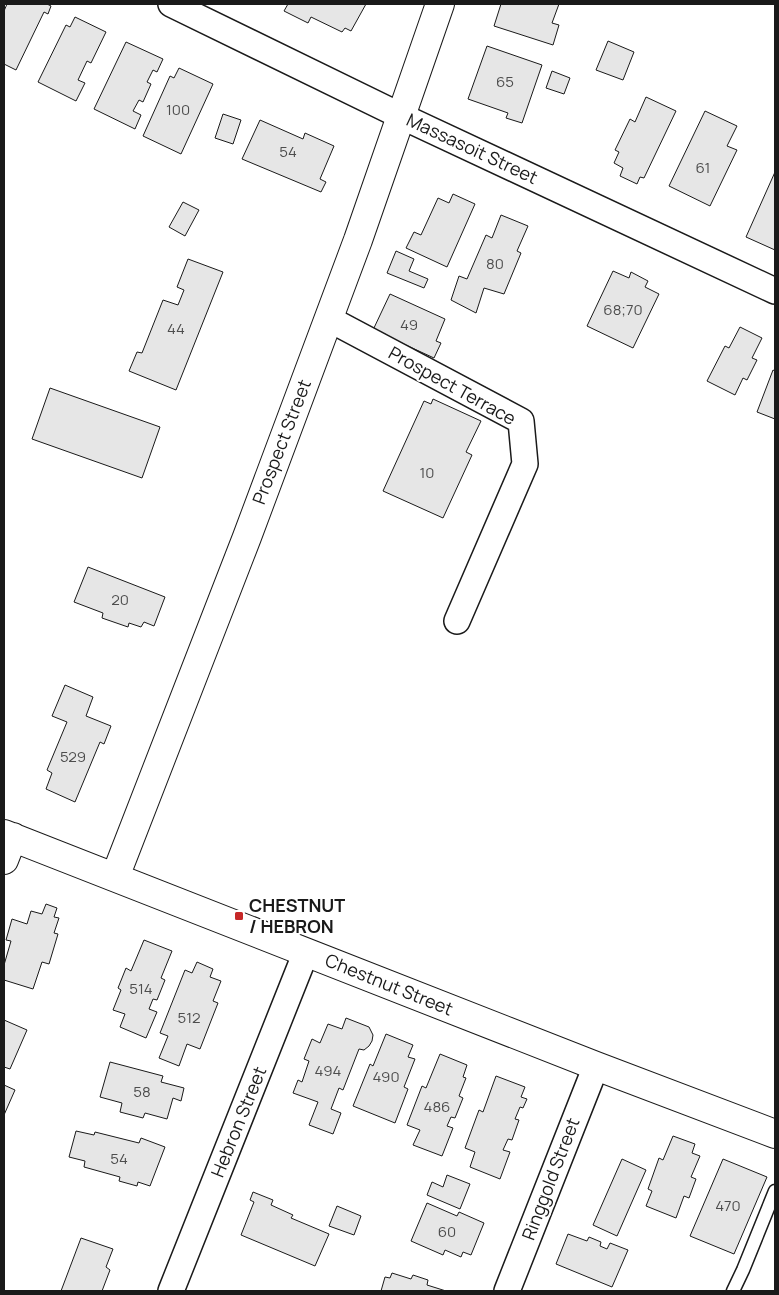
<svg xmlns="http://www.w3.org/2000/svg" width="779" height="1295" font-family="Manrope,sans-serif">
<style>
.building{fill:#e6e6e6;stroke:#1a1a1a}
.lines{fill:none;stroke-linecap:round;stroke-linejoin:round}
.lane-casing{stroke:#1a1a1a;stroke-width:15}
.street-casing{stroke:#1a1a1a;stroke-width:28}
.secondary-casing{stroke:#1a1a1a;stroke-width:30}
.lane{stroke:#fff;stroke-width:12}
.street{stroke:#fff;stroke-width:25}
.secondary{stroke:#fff;stroke-width:28}
.poi-dot{fill:#c62828;stroke:#fff;stroke-width:2}
.labels{text-anchor:middle;stroke-width:4;stroke-linejoin:round;paint-order:stroke}
.number-label{font-size:15px;fill:#4d4d4d}
.street-label{font-size:18px;fill:#1a1a1a;stroke:#fff}
.poi-label{font-size:18px;font-weight:bold;fill:#1a1a1a;stroke:#fff;text-anchor:start}
</style>
<rect width="100%" height="100%" fill="#fff"/>
<path class="building" d="M7 4H47L51 6 48 14 44 12 16 70 4 64V11Z
M288 4H366L351 31 345 28 342 32 311 17 308 23 284 11Z
M501 4H559L552 23 559 25 553 45 494 26Z
M75 17 106 32 91 63 87 61 78 80 85 83 76 101 38 82 66 25 70 27Z
M608 41 634 52 623 80 596 70Z
M126 42 163 59 157 72 153 70 147 82 151 84 143 102 139 100 133 111 141 115 135 129 94 109Z
M487 46 542 65 522 123 506 118 508 113 468 99Z
M179 68 213 84 181 154 143 136 170 76 174 78Z
M552 71 570 78 564 94 546 88Z
M646 97 676 111 644 178 640 177 637 184 620 176 623 168 614 163 619 152 615 150 630 119 635 122Z
M705 111 737 126 727 146 737 150 710 206 669 186Z
M223 114 241 120 233 144 215 138Z
M260 120 303 139 305 133 334 146 320 179 326 182 321 192 242 159Z
M775 172V250L746 237Z
M453 194 475 204 447 267 406 248 414 232 421 235 438 198 449 203Z
M183 202 199 210 185 236 169 227Z
M501 215 528 226 517 251 521 253 504 294 484 288 476 313 451 300 459 276 467 279 486 235 492 238Z
M396 251 414 259 409 271 428 279 424 288 387 273Z
M188 259 223 272 176 390 129 371 137 352 142 353 163 300 178 305 184 290 177 287Z
M613 271 629 278 631 272 648 281 645 287 659 294 633 348 587 326Z
M390 294 445 319 436 341 441 343 434 358 373 330Z
M740 327 762 338 752 358 757 360 747 380 743 378 735 395 707 381 725 346 729 348Z
M773 370 775 371V419L757 412Z
M50 388 160 427 142 478 32 439Z
M433 399 481 421 466 452 472 455 443 518 383 491 424 401 431 404Z
M88 567 165 597 154 626 144 622 141 627 129 623 128 627 102 618 103 613 74 602Z
M65 685 93 697 86 716 111 726 104 744 100 742 75 802 46 789 52 773 47 770 67 722 52 716Z
M46 904 57 908 54 917 59 918 54 933 58 934 49 964 42 962 33 989 4 980V965L11 941 6 940 12 919 27 924 31 911 42 914Z
M144 940 172 951 161 978 165 980 157 1000 153 999 149 1009 157 1012 146 1038 120 1027 125 1014 113 1010 121 990 118 988 126 968 131 971Z
M197 962 213 969 210 977 221 981 213 1001 218 1003 200 1049 187 1044 179 1066 159 1058 168 1036 160 1033 185 970 192 973Z
M346 1018 369 1027 373 1035 372 1041 369 1046 364 1050 359 1049 343 1090 339 1088 331 1109 341 1113 333 1134 309 1125 318 1102 293 1093 298 1080 302 1082 309 1061 304 1059 312 1039 320 1043 328 1024 342 1029Z
M4 1020 27 1030 10 1069 4 1067Z
M386 1034 413 1045 408 1057 415 1059 404 1087 408 1089 395 1123 353 1106 370 1064 373 1066Z
M440 1054 467 1065 463 1077 466 1078 459 1096 463 1098 455 1118 451 1117 447 1126 453 1128 442 1156 413 1145 420 1130 407 1125 422 1086 426 1088Z
M110 1062 163 1076 161 1082 184 1088 181 1101 173 1098 167 1119 145 1113 143 1118 120 1112 122 1103 100 1097Z
M496 1076 525 1087 521 1097 527 1099 523 1108 520 1107 515 1119 519 1120 512 1140 508 1139 503 1150 510 1152 500 1179 470 1167 475 1152 465 1148 479 1110 483 1112Z
M4 1085 15 1090 4 1115Z
M76 1131 94 1135 95 1132 139 1143 141 1138 165 1147 150 1186 138 1182 137 1186 119 1181 120 1177 84 1167 85 1161 69 1157Z
M673 1136 695 1144 692 1153 700 1156 691 1177 696 1179 689 1198 684 1196 676 1218 646 1206 652 1191 648 1189 659 1158 663 1160Z
M622 1159 646 1170 617 1236 593 1225Z
M723 1159 767 1177 734 1254 690 1236Z
M447 1175 470 1184 460 1209 427 1195 432 1182 443 1187Z
M253 1192 273 1200 271 1205 293 1215 291 1218 329 1234 315 1266 241 1235 254 1202 250 1200Z
M427 1203 457 1216 459 1212 484 1223 471 1255 463 1252 461 1257 445 1250 443 1255 411 1241Z
M337 1206 361 1216 354 1235 329 1226Z
M568 1234 587 1241 589 1237 601 1242 600 1246 607 1249 610 1243 628 1250 612 1287 556 1264Z
M81 1238 113 1249 106 1267 110 1270 102 1291H61Z
M392 1273 411 1279 413 1275 428 1280 427 1285 446 1291H381L385 1277 390 1278Z"/>
<g class="lines">
<g class="lane-casing">
<path id="lane" d="M733 1291 743 1270 775 1191"/>
</g>
<g class="street-casing">
<path id="street" d="M171 4 401 116 775 291
M329 319 521 421 525 464 457 621
M171 1291 306 952
M507 1291 596 1066"/>
</g>
<g class="secondary-casing">
<path id="secondary" d="M4 834 596 1066 775 1134
M4 860 13 837
M115 877 247 537 358 240 440 4"/>
</g>
<use href="#lane" class="lane"/>
<use href="#street" class="street"/>
<use href="#secondary" class="secondary"/>
</g>
<rect class="poi-dot" x="234" y="911" width="10" height="10" rx="2.5"/>
<g class="labels">
<g class="number-label">
<text x="505" y="87">65</text>
<text x="178" y="115">100</text>
<text x="288" y="157">54</text>
<text x="703" y="173">61</text>
<text x="495" y="269">80</text>
<text x="623" y="315">68;70</text>
<text x="409" y="330">49</text>
<text x="176" y="334">44</text>
<text x="427" y="478">10</text>
<text x="120" y="605">20</text>
<text x="73" y="762">529</text>
<text x="141" y="994">514</text>
<text x="189" y="1023">512</text>
<text x="328" y="1076">494</text>
<text x="386" y="1082">490</text>
<text x="142" y="1097">58</text>
<text x="437" y="1112">486</text>
<text x="119" y="1164">54</text>
<text x="728" y="1211">470</text>
<text x="447" y="1237">60</text>
</g>
<g class="street-label">
<text transform="translate(472 149) rotate(25)" y="6">Massasoit Street</text>
<text transform="translate(452 386) rotate(29)" y="6">Prospect Terrace</text>
<text transform="translate(282 442) rotate(-69)" y="6">Prospect Street</text>
<text transform="translate(389 985) rotate(22)" y="6">Chestnut Street</text>
<text transform="translate(239 1122) rotate(-68)" y="6">Hebron Street</text>
<text transform="translate(551 1179) rotate(-69)" y="6">Ringgold Street</text>
</g>
<g class="poi-label">
<text x="249" y="912">CHESTNUT<tspan x="249" dy="21">/ HEBRON</tspan></text>
</g>
</g>
<rect width="779" height="1295" fill="none" stroke="#1a1a1a" stroke-width="10"/>
</svg>
